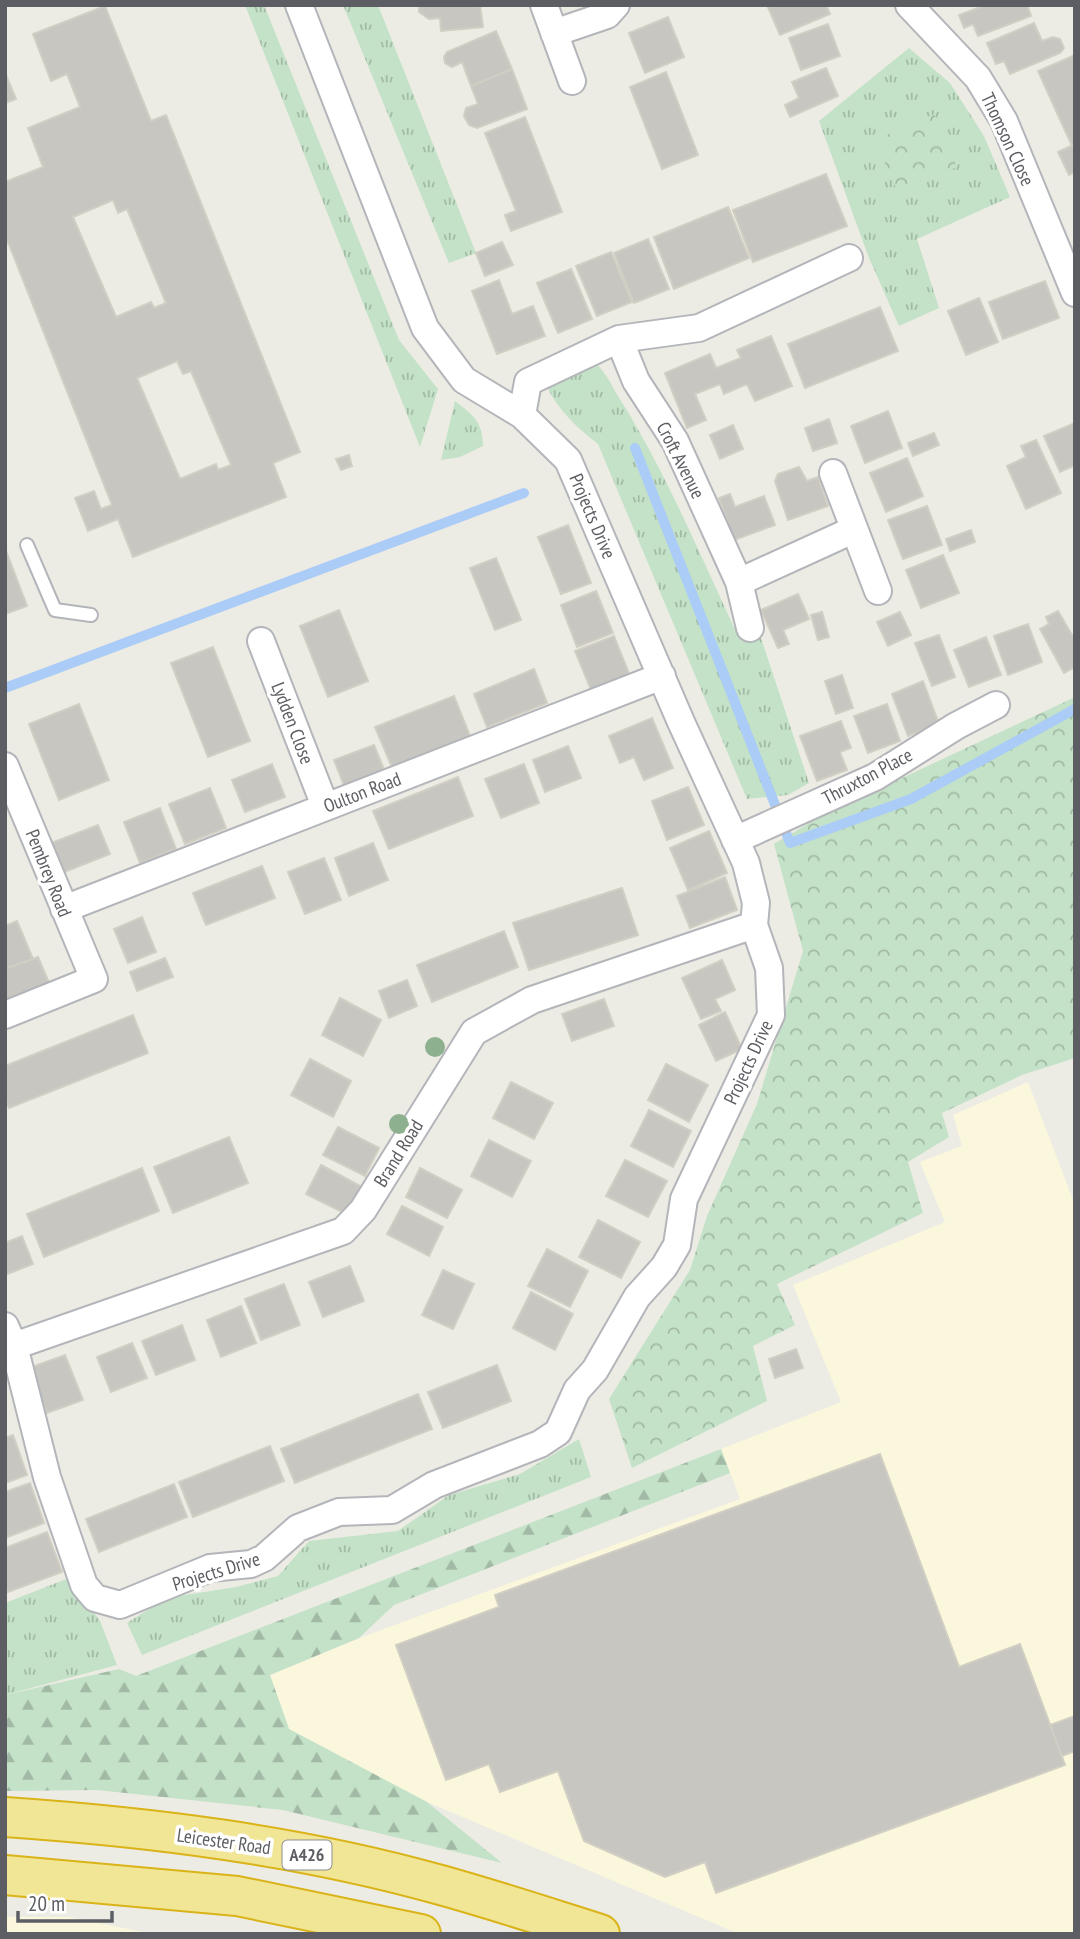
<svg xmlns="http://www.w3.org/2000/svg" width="1080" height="1939" font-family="'PT Sans Narrow',sans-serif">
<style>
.commercial{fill:#faf7dc}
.grass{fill:url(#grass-tufts)}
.forest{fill:url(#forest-firs)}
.park{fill:url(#park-crowns)}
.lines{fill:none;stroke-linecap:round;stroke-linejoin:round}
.stream{stroke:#abccf6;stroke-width:10}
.building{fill:#c8c6c0;stroke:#d1cec3;stroke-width:2;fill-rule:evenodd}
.lane-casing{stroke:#b4b5ba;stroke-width:16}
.street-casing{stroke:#b4b5ba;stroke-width:30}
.highway-casing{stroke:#d9b318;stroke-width:42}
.lane{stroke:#fff;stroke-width:12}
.street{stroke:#fff;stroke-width:26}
.highway{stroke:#f1e596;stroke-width:38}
.tree{fill:#8db18f}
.labels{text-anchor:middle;stroke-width:7;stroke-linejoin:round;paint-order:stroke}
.shield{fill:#fff;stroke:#8d8e92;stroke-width:2}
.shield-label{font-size:18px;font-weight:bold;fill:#5c5e63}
.street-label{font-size:19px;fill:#5c5e63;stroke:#fff}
</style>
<defs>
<pattern id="grass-tufts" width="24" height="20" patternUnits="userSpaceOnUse" patternTransform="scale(1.75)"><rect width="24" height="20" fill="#c3e2c7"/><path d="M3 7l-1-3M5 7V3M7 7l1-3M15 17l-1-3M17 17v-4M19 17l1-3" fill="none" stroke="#a2baa5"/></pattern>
<pattern id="forest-firs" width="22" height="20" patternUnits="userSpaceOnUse" patternTransform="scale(1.75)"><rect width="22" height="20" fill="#c3e2c7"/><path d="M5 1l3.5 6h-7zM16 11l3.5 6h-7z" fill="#a2baa5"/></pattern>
<pattern id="park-crowns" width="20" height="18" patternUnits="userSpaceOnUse" patternTransform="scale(1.75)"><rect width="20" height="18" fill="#c3e2c7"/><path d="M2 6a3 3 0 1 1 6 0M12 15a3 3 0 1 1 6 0" fill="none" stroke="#a2baa5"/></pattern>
</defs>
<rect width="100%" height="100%" fill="#edece4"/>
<path class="commercial" d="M1028 1082 1075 1205V1934H739L427 1802 289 1729 270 1675 370 1634 740 1499 721 1449 841 1402 793 1285 945 1222 920 1162 962 1146 953 1115Z
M5 1917H69L153 1934H5Z"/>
<path class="grass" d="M245 5H264L399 340 438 389 420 447Z
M343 5H378L476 253 449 263Z
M909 48 950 83 984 136 1010 197 917 239 939 308 899 326 869 258 819 121Z
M589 357C608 373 610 384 623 404 668 477 701 557 737 634L761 638 809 783 788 795 747 799 598 444C577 428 557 409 546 385Z
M455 401C473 415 483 422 483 446L460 457 441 460Z
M579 1439 591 1477 142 1655 127 1623 166 1598 236 1587 278 1576 309 1541 398 1531 449 1495 520 1474Z
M69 1578 100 1621 117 1665 5 1695V1603Z"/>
<path class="forest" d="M721 1449 730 1473 394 1605 359 1638 270 1675 289 1729 427 1802 502 1863 283 1810 97 1790 5 1791V1695L119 1669 136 1676Z"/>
<path class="park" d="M934 114 957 167 898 193 875 140Z
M1075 697V1058L1022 1075 942 1113 949 1137 908 1162 923 1213 777 1284 795 1325 753 1346 767 1401 632 1468 609 1399 690 1270 707 1216 757 1104 803 951 774 844 821 816Z"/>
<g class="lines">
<path class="stream" d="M635 448 790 843 911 799 1075 709
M5 688 524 493"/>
</g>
<path class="building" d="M419 5H480L483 27 441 31 440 18 429 19 419 12Z
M767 5H826L830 14 780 35Z
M986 5H1027L1031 16 978 36 973 24 964 28 959 15Z
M105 6 151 121 166 115 300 452 273 463 286 497 133 557 118 519 88 531 75 498 94 491 101 509 112 505 8 242 5 244V182L43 167 28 128 80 107 67 74 51 81 33 34ZM113 200 118 213 127 209 166 303 154 308 151 302 116 317 73 217ZM177 361 183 374 191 371 231 465 218 470 216 464 180 479 137 378Z
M668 17 684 57 645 73 629 33Z
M1034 23 1042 41 1053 37 1060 39 1064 48 1060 53 1010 74 1004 61 996 64 987 43Z
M828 24 840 56 801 70 789 38Z
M496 31 512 69 471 86 462 62 452 67 445 63 444 57 447 52Z
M1075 55V144L1072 146 1038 71Z
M826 68 838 96 790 117 785 105 799 98 792 82Z
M512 69 527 109 477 128 469 125 464 116 466 108 478 104 471 86Z
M666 72 698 155 662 169 630 87Z
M5 73 16 99 5 103Z
M525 117 562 212 511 231 505 215 516 211 485 133Z
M1075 144V172L1069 175 1058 152Z
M826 174 847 226 753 262 733 210Z
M728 207 749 258 674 289 654 237Z
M648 239 669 289 634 303 614 253Z
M502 242 513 265 485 276 476 253Z
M611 252 632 302 597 316 576 266Z
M571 269 592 319 558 333 537 283Z
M499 280 512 314 533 306 545 336 497 354 472 291Z
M1045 281 1059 318 1003 339 989 302Z
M979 298 998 342 966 355 948 311Z
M880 307 898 351 805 388 788 344Z
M771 336 792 386 755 401 747 384 724 394 720 384 695 394 706 420 687 428 665 373 710 354 716 368 741 358 737 350Z
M888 411 902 448 865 463 851 426Z
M829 419 837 443 813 451 805 428Z
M1075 423V465L1060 472 1044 436Z
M733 425 743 449 720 459 710 435Z
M934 433 939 445 913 456 908 443Z
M1036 440 1061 493 1026 509 1007 466 1026 457 1021 446Z
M349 455 352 466 341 470 336 459Z
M907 458 923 496 886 512 870 473Z
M799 467 807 481 818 477 828 506 788 520 775 481 778 474Z
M730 494 735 507 764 496 775 525 734 540 719 498Z
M927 506 942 545 903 559 888 520Z
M568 525 591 583 561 594 538 537Z
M971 530 975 542 950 551 946 539Z
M5 548 27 606 5 614Z
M943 555 959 593 921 608 906 570Z
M496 558 521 620 495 630 470 568Z
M596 591 613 633 577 647 561 605Z
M798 594 809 619 783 630 789 644 778 648 761 610Z
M339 610 368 681 328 697 300 626Z
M1058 611 1075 640V667L1064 673 1040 629 1049 624 1046 617Z
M822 612 829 637 818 640 811 615Z
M900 612 911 635 888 646 877 622Z
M1028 624 1042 662 1008 675 994 636Z
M939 635 955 677 932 686 915 643Z
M614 636 632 681 594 697 575 651Z
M986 637 1001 675 969 687 954 650Z
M213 647 250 741 208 757 171 663Z
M534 669 547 703 487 727 474 694Z
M842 675 853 708 836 714 825 681Z
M923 681 939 724 908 736 892 694Z
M454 696 472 741 394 772 375 727Z
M79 704 109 780 59 800 29 724Z
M887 704 900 741 868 753 854 716Z
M652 718 673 768 644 780 634 757 620 763 609 736Z
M841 721 851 748 840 752 847 770 817 781 800 736Z
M374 745 385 772 345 788 334 760Z
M568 746 581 778 545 792 533 760Z
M272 764 285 797 245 812 232 780Z
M524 764 539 803 501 818 485 779Z
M458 777 473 816 389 849 373 811Z
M688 787 704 825 667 840 652 801Z
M210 788 226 828 185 844 169 804Z
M160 808 176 849 140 863 124 822Z
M98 825 110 854 62 873 51 843Z
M709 831 727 873 688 890 670 848Z
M373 843 388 880 349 896 335 858Z
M324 858 341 900 305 914 288 872Z
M262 866 275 898 206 925 193 893Z
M725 877 737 910 690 928 677 896Z
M622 888 638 935 529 970 513 923Z
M142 917 156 952 128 963 114 929Z
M17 921 33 959 5 969V926Z
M504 931 518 967 432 1002 417 965Z
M38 957 50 985 5 1003V969Z
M165 958 173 977 137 991 130 972Z
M722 960 735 990 715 999 721 1011 701 1019 682 978Z
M407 980 417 1006 389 1018 379 991Z
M340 998 381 1020 363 1056 322 1035Z
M604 999 614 1026 572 1041 562 1014Z
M725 1012 742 1049 716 1061 699 1025Z
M133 1015 148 1053 9 1108 5 1098V1066Z
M310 1059 351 1081 333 1117 291 1095Z
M666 1064 708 1085 689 1122 648 1100Z
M511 1082 553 1103 534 1139 493 1118Z
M649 1110 691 1131 673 1167 631 1146Z
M338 1127 379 1148 365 1176 323 1155Z
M229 1137 248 1183 173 1213 154 1167Z
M489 1140 531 1161 512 1197 471 1176Z
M625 1160 667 1181 648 1217 606 1196Z
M321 1165 362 1187 348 1215 306 1194Z
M142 1168 159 1211 44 1257 27 1214Z
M420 1168 462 1190 447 1218 406 1197Z
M402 1206 443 1227 429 1256 387 1234Z
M598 1220 640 1242 621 1278 579 1257Z
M22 1236 33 1264 5 1275V1243Z
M547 1249 588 1271 570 1307 528 1286Z
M350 1266 364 1301 323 1317 309 1282Z
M443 1270 474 1284 453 1329 422 1315Z
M284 1284 300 1325 261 1340 245 1299Z
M531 1292 573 1314 555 1350 513 1328Z
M241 1306 256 1343 221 1357 207 1320Z
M182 1325 195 1360 156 1375 142 1341Z
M132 1343 147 1378 111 1392 97 1357Z
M796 1349 803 1368 775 1378 769 1359Z
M65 1355 83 1400 47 1413 29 1368Z
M497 1365 511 1401 443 1428 428 1392Z
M418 1394 432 1429 295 1483 281 1449Z
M13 1435 27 1475 5 1483V1438Z
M270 1446 284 1481 193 1517 179 1482Z
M880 1454 959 1667 1020 1644 1065 1765 716 1893 705 1862 665 1877 584 1841 558 1771 500 1792 489 1764 446 1780 396 1645 499 1607 495 1595Z
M30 1483 44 1523 5 1538V1492Z
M174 1484 187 1517 99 1552 86 1519Z
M47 1532 62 1572 8 1592 5 1584V1548Z
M1075 1716V1751L1062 1756 1050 1725Z"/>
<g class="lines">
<g class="lane-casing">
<path id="lane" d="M27 545 55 610 91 615"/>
</g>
<g class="street-casing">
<path id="street" d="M544 5 572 81
M909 5 978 78 1004 121 1075 293
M554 33 607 15 616 5
M619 339 636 381 675 441 739 582 750 628
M522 415 528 382 619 339 699 328 849 258
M833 473 878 591
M739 582 853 530
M261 641 325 806
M5 766 94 979 5 1015
M735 840 875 777 956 726 996 705
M64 909 662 676
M5 1326 14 1346 47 1477 84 1585 95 1598 120 1605 210 1568 251 1564 264 1558 298 1528 339 1512 392 1510 434 1485 540 1444 558 1432 577 1390 595 1370 637 1297 664 1267 677 1245 684 1199 771 1015 769 968 754 925 756 903 746 863 681 722 568 460 522 415 464 380 425 328 299 5
M14 1346 343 1231 363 1210 474 1032 532 1000 754 925"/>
</g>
<g class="highway-casing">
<path id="highway" d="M5 1817C150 1827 297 1845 437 1884 492 1899 546 1917 600 1934
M5 1875 237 1896 421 1934"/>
</g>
<use href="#lane" class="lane"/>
<use href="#street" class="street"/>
<use href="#highway" class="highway"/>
</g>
<g class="tree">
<circle cx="435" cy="1047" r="10"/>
<circle cx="399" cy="1124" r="10"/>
</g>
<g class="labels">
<rect class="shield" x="282.5" y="1840.5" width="49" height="29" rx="5"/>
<g class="shield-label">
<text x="307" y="1861">A426</text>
</g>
<g class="street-label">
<text transform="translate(1008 139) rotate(65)" y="7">Thomson Close</text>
<text transform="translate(681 460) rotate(63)" y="7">Croft Avenue</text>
<text transform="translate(593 516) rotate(67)" y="7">Projects Drive</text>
<text transform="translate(293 723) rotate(69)" y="7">Lydden Close</text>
<text transform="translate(867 776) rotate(-28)" y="7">Thruxton Place</text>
<text transform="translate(362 792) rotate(-21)" y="7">Oulton Road</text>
<text transform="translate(49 873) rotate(68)" y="7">Pembrey Road</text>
<text transform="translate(748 1062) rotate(-65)" y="7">Projects Drive</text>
<text transform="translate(398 1153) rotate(-58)" y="7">Brand Road</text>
<text transform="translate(216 1571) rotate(-17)" y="7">Projects Drive</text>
<text transform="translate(224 1841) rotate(8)" y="7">Leicester Road</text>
</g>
</g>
<rect width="1080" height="1939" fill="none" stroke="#5c5e63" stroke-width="14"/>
<path d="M18 1911v10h94v-10" fill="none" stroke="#5c5e63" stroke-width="3.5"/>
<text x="28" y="1911" font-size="21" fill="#5c5e63" stroke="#ffffff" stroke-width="5" paint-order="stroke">20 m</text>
</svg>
